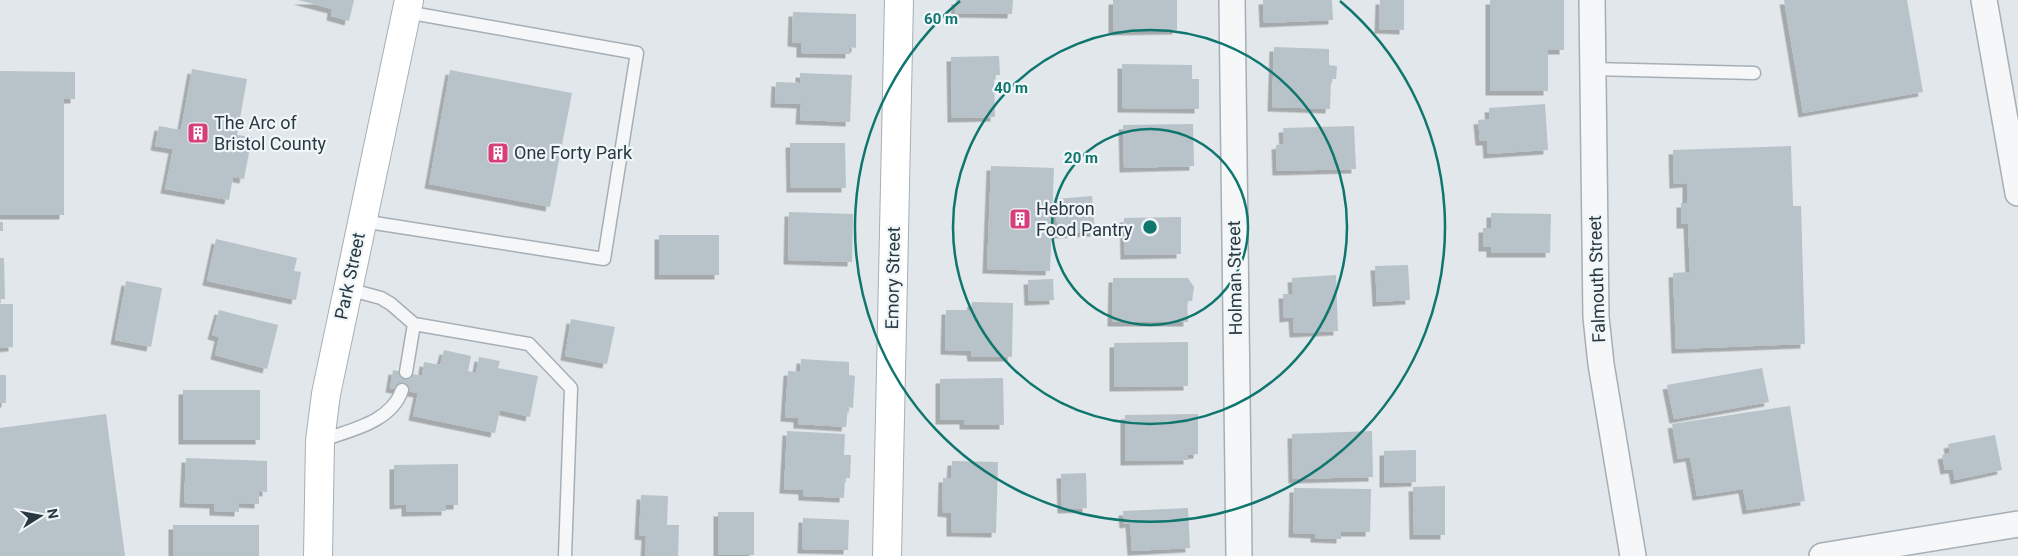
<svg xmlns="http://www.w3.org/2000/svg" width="2018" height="556" font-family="Roboto,sans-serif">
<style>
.building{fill:#b8c2c9;filter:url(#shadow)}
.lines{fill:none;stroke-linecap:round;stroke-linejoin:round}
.service-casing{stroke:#a6afb6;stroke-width:15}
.minor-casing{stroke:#a6afb6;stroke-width:28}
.secondary-casing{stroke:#a6afb6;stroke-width:30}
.service{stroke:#f5f7f9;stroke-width:12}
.minor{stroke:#f5f7f9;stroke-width:25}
.secondary{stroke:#fff;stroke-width:28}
.ring{fill:none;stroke:#0f766e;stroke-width:2.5}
.labels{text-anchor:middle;stroke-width:4.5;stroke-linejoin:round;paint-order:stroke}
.poi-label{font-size:18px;fill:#283944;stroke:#f1f6f8;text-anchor:start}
.street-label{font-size:18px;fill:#283944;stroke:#f1f6f8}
.centre{fill:#0f766e;stroke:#f1f6f8;stroke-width:2.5}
.ring-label{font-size:15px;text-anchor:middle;font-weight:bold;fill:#0f766e;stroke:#f1f6f8;stroke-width:4.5;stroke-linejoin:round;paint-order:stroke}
</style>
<defs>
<filter id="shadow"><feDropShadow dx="-4.5" dy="4.5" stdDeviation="0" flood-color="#0004"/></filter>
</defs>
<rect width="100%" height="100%" fill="#e1e7eb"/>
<path class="building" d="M298 0H354L349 21 331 16 332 9Z
M956 0H1013L1012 14 955 13Z
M1113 0H1177V30L1113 31Z
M1263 0H1332L1333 20 1264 23Z
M1380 0H1404V30L1379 29Z
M1490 0H1564V50H1548V91H1490Z
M1784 0H1907L1923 92 1803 113Z
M793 12 856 14V48L850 47V54L801 53V43L792 42Z
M1274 47 1329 49V65L1337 66 1336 79H1331L1330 109 1272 107Z
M999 56 1000 75H994L995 117 952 118 951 57Z
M1122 64 1192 65V79H1199V109L1122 108Z
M192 69 247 79 237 135 252 137 244 179 233 177 229 200 165 189 173 149 155 146 159 126 181 130Z
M450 70 572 93 550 207 429 184Z
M0 71 75 72V99H64V215H0Z
M800 73 852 75 850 122 800 120 801 104 775 103 776 82 800 83Z
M1545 104 1548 150 1488 154 1487 141H1480L1478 120 1490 119 1489 108Z
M1193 124 1194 166 1124 168 1123 125Z
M1354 126 1356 169 1277 171 1276 145 1284 144 1283 128Z
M790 143H845L846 188H791Z
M1791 146 1793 206H1801L1805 344 1676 349 1673 273 1690 272 1688 224H1681V203H1687V183L1674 184 1673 150Z
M991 166 1054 168 1050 271 987 269Z
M1092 196 1095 232 1058 234 1055 199Z
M789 212 853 214 852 262 788 260Z
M1491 213 1551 214 1550 253H1491V247H1483V228H1491Z
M1181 217V254L1125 255 1124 218Z
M0 222H3V231H0Z
M659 235H719V275H659Z
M216 239 297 258 294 271 301 272 296 300 207 281Z
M0 258H4L5 299H0Z
M1408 265 1410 300 1377 302 1375 266Z
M1336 275 1338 331 1294 333 1293 317 1284 318 1283 294H1293L1292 278Z
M1113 278H1188L1194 287 1192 301H1187L1188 322H1112Z
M1053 279 1054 300 1029 301 1028 280Z
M126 281 162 288 151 347 115 340Z
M972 302 1013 303 1012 357H972L971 351 945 350 946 310H971Z
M0 304H13V347L0 348Z
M219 310 278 325 267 369 215 355 219 337 212 335Z
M571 319 615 327 607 364 565 356Z
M1188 342V386L1114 387V343Z
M444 350 471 356 468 371 476 373 479 357 500 361 498 368 538 376 530 417 500 410 495 433 413 416 418 393 390 388 393 370 422 376 424 362 440 365Z
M801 359 849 362V375L855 376 853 408 848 407 846 427 798 424V418L785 417 788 371 800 372Z
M1762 368 1769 402 1674 419 1667 385Z
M0 375H6V403H0Z
M1003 378 1004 425H964V420H940V379Z
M183 390H260V440H183Z
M1790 406 1805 501 1747 510 1743 489 1697 496 1690 457 1678 459 1672 424Z
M106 414 125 556H0V428Z
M1198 414V454L1188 455V460L1125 461V415Z
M787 431 845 434 844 455H851L850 478H845L844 498 803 496V490L784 489Z
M1372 431 1373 477 1293 479 1292 434Z
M1995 435 2002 470 1955 480 1953 469 1945 470 1942 455 1950 453 1948 444Z
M1416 450V482L1384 483V451Z
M186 458 267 461V492L259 491V504L239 503V512L214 511V504L184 503Z
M952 461 998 462 996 533 951 532V513L942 512 943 478H951Z
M458 464V505H446V511L406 512V504L394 505V465Z
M1086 473 1087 508 1062 509 1061 474Z
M1445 486V535H1414L1413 487Z
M1294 488 1371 489 1370 532H1341V539L1315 538V534L1293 533Z
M641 495 668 496 667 525H679L678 556H645L646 536 639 535Z
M1188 508 1190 548 1132 551 1130 523 1124 524 1123 511Z
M718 512H754V555H718Z
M803 518 849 520 848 550 802 549Z
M173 525H259V556H173Z"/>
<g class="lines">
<g class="service-casing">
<path id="service" d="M1593 69 1754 73
M362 221 604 259 637 53 406 12
M348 289 381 298 391 304 414 324 529 344 571 388 565 556
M406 372 414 324
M320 441C349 430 391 423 402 390"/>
</g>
<g class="minor-casing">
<path id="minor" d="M1232 0 1239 556
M1592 0 1596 317 1601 364 1633 556
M1984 0 2018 193
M1822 556 2018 524"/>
</g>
<g class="secondary-casing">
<path id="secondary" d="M318 556 320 441 326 394 409 0
M887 556 899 0"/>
</g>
<use href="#service" class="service"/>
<use href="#minor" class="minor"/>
<use href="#secondary" class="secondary"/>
</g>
<g class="ring">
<circle cx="1150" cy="227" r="98"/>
<circle cx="1150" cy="227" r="197"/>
<path d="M1340 1A295 295 0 1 1 960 1"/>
</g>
<defs>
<g id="building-square" transform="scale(1.125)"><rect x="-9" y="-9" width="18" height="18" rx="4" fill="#d73f7a" stroke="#f1f6f8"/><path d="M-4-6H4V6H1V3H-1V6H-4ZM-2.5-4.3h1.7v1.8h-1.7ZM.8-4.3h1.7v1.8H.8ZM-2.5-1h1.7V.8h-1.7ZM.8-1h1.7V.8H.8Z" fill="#fff"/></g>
</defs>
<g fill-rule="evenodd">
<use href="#building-square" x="198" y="133"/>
<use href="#building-square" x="498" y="153"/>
<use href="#building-square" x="1020" y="219"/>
</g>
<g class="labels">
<g class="poi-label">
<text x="214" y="129">The Arc of<tspan x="214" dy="21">Bristol County</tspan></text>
<text x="514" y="159">One Forty Park</text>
<text x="1036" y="215">Hebron<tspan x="1036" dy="21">Food Pantry</tspan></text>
</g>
<g class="street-label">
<text transform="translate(350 276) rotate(-78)" y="6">Park Street</text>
<text transform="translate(893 278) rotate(-89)" y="6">Emory Street</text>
<text transform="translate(1235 278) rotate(-91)" y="6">Holman Street</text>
<text transform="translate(1597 279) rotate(-92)" y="6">Falmouth Street</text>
</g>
</g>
<circle cx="1150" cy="227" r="8" class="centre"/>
<g class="ring-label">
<text x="941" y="24">60 m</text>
<text x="1011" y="93">40 m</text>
<text x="1081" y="163">20 m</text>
</g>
<g transform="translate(40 516) rotate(79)" stroke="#f1f6f8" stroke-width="4" paint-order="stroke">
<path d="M0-4L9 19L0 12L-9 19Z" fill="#283944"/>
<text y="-8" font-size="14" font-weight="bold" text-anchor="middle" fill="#283944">N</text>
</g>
</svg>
